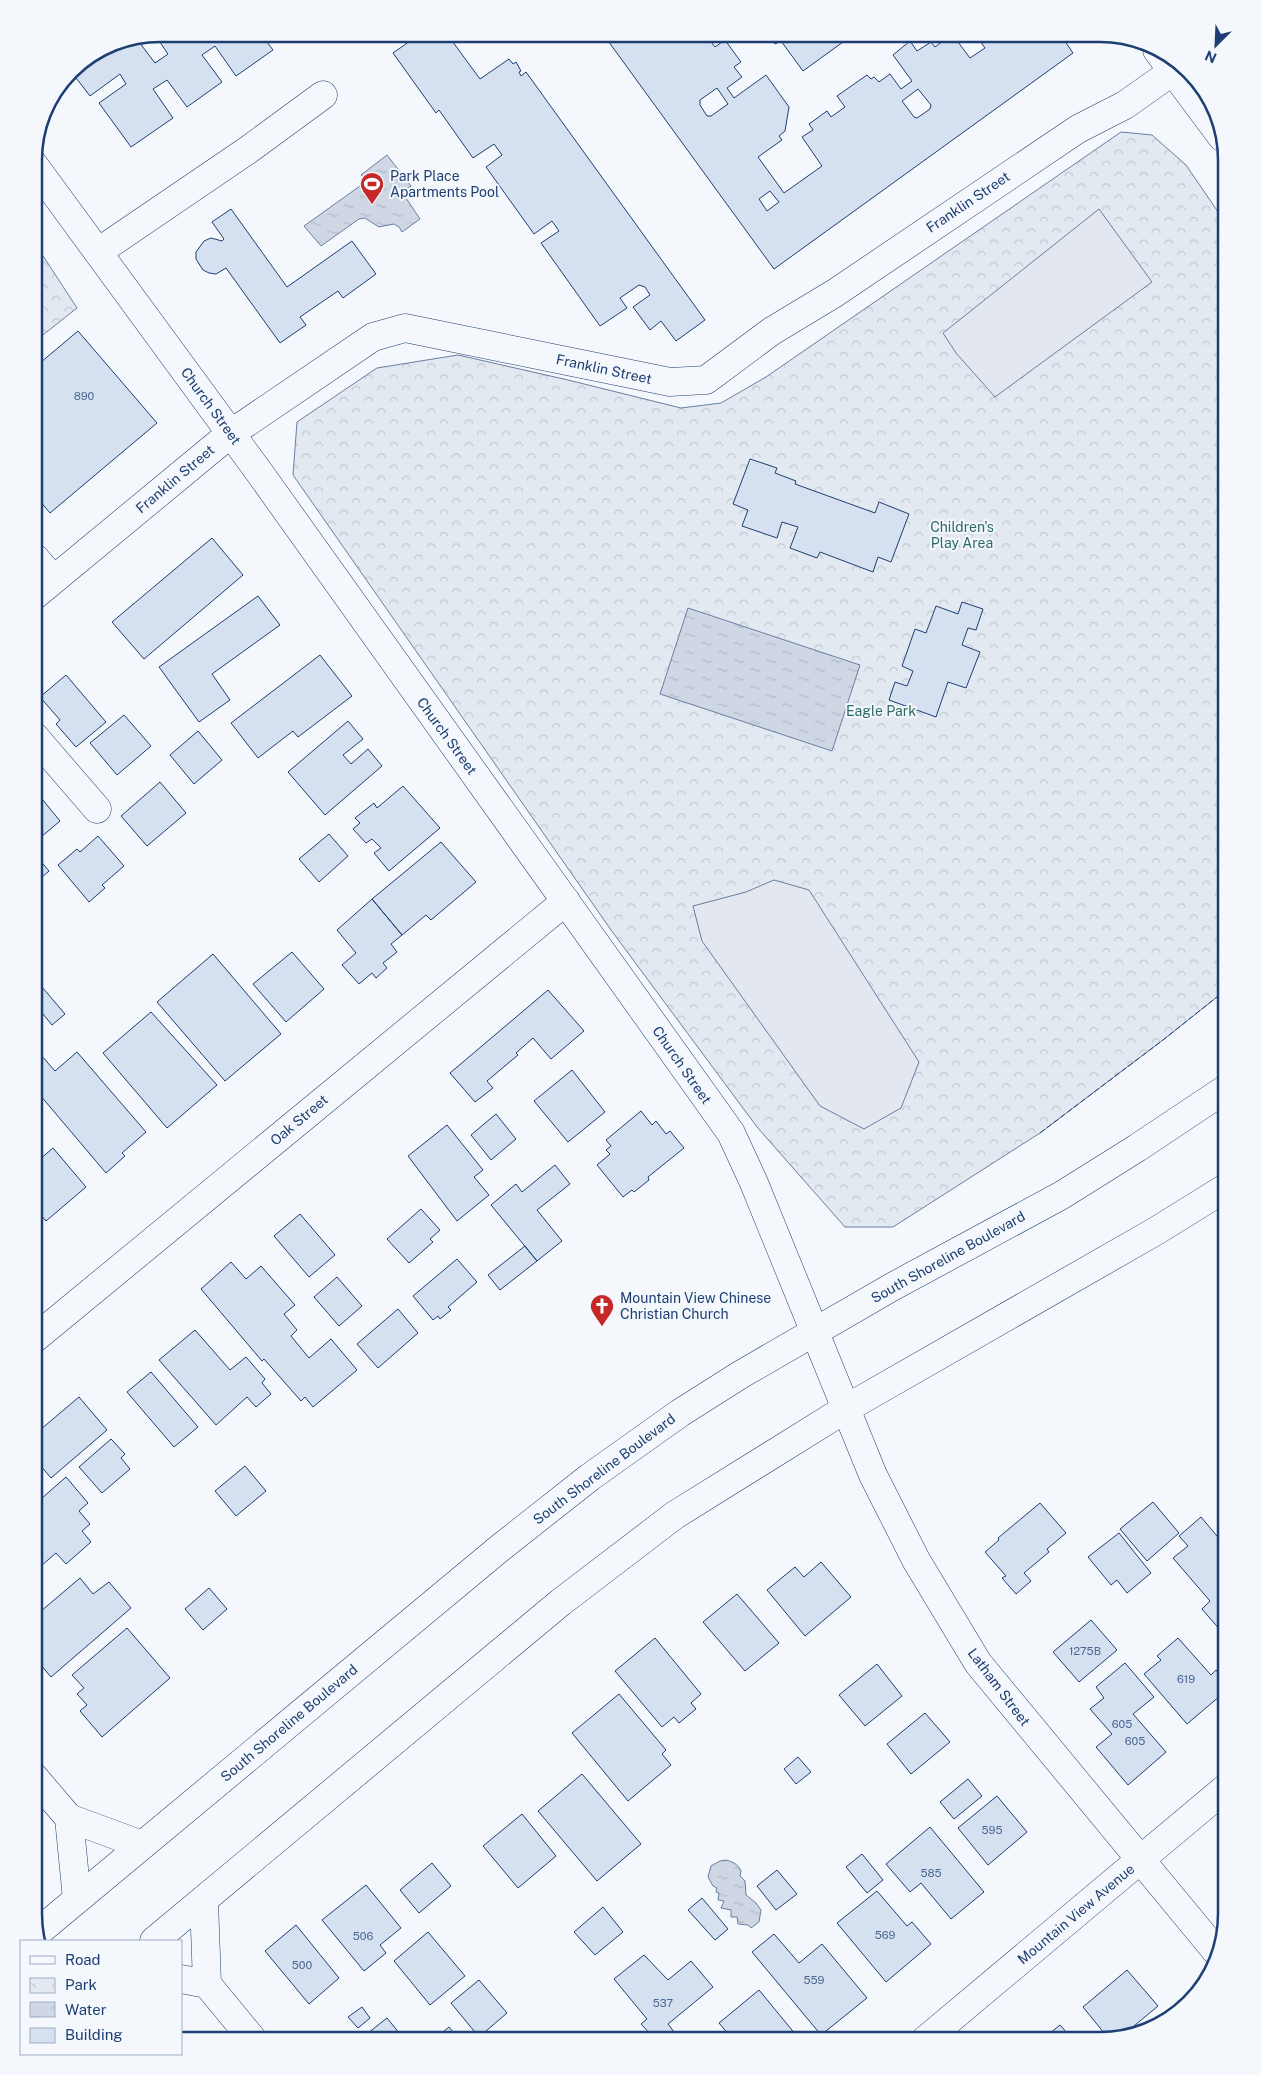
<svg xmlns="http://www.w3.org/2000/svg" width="1261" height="2075" font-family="'Public Sans',sans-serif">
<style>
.park{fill:url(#park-crowns);stroke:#687fa3}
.parking{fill:#e3e8f0;stroke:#687fa3}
.water{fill:url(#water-ripples);stroke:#687fa3}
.building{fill:#d5e0f0;stroke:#1d3f73;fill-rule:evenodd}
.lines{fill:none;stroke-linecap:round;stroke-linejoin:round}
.minor-casing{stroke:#1d3f73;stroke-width:29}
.major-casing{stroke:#1d3f73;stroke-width:29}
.minor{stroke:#f4f7fb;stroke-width:28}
.major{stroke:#f4f7fb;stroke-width:28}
.fence{stroke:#1d3f73;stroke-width:1;stroke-dasharray:6 2.5;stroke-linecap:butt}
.labels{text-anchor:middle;stroke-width:4;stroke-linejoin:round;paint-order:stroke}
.number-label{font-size:11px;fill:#4b6792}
.poi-label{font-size:14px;fill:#1d3f73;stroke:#f4f7fb;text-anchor:start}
.street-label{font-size:14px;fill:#1d3f73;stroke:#f4f7fb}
.park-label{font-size:14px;fill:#2c6c60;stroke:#f4f7fb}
.rim{fill:none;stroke:#1d3f73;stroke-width:2.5}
</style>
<defs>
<pattern id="park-crowns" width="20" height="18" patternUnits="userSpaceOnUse" patternTransform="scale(1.25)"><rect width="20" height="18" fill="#e3e9f0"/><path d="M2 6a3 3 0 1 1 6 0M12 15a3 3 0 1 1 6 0" fill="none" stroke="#c2c9d1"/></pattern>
<pattern id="water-ripples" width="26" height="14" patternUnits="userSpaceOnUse" patternTransform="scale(1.25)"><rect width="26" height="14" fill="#cfd7e4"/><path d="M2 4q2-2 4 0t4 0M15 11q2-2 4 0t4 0" fill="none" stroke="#b1bac7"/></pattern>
</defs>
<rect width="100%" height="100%" fill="#f4f7fb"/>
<path class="park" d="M1121 132 1152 135 1186 165 1227 225V989L1163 1040 1040 1133 893 1227H845L757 1127 611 930 293 475 297 422 377 368 458 355 568 380 681 408 721 403 766 377Z
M34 242 77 308 34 342Z"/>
<path class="parking" d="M1099 209 1152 282 995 397 956 353 943 333Z
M774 880 809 890 919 1062 901 1108 864 1129 820 1106 702 941 693 906 746 892Z"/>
<path class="water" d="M387 155 411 186 402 192 420 219 402 232 399 227 394 224 379 227 365 218 359 219 321 246 304 226 367 181 361 175Z
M688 608 860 665 832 751 660 694Z
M726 1860C733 1862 738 1864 741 1871L740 1876 745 1881 746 1895 756 1903 761 1910 759 1922 751 1928 748 1925 738 1924 737 1917H731V1910L721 1908 724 1901 718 1900 719 1893 716 1892 717 1888 713 1886 708 1877 711 1866 720 1861Z"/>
<path class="building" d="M160 34H261L273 50 236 76 215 46 202 55 222 82 187 107 167 80 153 89 173 118 131 147 99 103 126 84 120 74 90 96 73 74 104 52 102 50 112 43 136 38 155 63 168 54 155 35Z
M278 34H294L283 41Z
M420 34H447L480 79 509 59 513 64 516 62 521 71 519 72 521 76 526 72 705 320 676 341 661 321 650 330 633 307 650 295 645 287 639 285 620 298 627 308 600 326 541 243 559 231 552 221 534 234 486 167 502 155 494 144 473 158 439 110 436 113 393 53Z
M603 34H708L706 35 715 47 725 40 741 62 734 67 742 77 727 88 734 98 766 75 789 107 785 131 779 136 782 140 758 157 784 193 822 166 802 137 813 130 809 124 827 111 831 117 845 107 837 96 867 75 871 79 874 77 879 82 890 74 901 89 912 81 893 55 910 41 917 51 931 42 935 47 952 34 970 58 985 48 975 34H1060L1073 53 774 269ZM717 88 728 104 711 116H707L700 105V100ZM918 89 931 105 930 109 917 118 914 117 902 101ZM770 191 779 202 767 211 759 199Z
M768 34H854L803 71 781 41 775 44Z
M231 209 287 287 352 241 376 274 343 298 338 291 300 317 306 325 280 343 226 268 216 274 209 273 203 270 196 259V252L204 241 211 238 222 241 224 239 212 222Z
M78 331 157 423 50 513 34 494V368Z
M750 459 777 468 775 473 796 481 795 484 875 513 879 502 909 514 891 562 878 557 873 572 820 552 817 558 790 548 798 527 782 522 777 538 742 526 748 510 733 504Z
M212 538 243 575 144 659 112 622Z
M258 596 280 625 212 674 230 700 199 722 159 667Z
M962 602 983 609 976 630 968 628 962 645 980 652 966 688 948 682 936 717 889 700 895 682 907 686 913 671 902 666 915 629 926 633 936 606 958 614Z
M320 655 352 696 298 737 293 731 258 758 231 723Z
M66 675 106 722 76 747 56 724 60 720 40 697Z
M124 715 151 746 117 775 90 743Z
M348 721 363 739 343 755 351 764 368 749 382 766 325 815 288 772Z
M198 731 222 760 194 784 170 755Z
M160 782 186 813 147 846 121 816Z
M403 786 440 828 389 871 374 853 381 848 372 839 366 843 353 829 360 823 355 818 374 803 377 808Z
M38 794 60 821 34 843V797Z
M329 834 348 856 319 882 299 859Z
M98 836 124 866 102 885 105 888 89 902 58 865 77 849 80 852Z
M441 842 476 882 431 920 426 915 402 935 372 899Z
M34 853 49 871 34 884Z
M372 899 402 935 391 944 397 952 383 963 387 968 376 978 372 973 359 984 342 965 356 953 337 930Z
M292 952 324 989 286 1022 253 984Z
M213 954 281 1034 225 1081 157 1002Z
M42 987 65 1014 52 1025 34 1003V993Z
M548 990 584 1031 551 1059 533 1038 516 1053 518 1055 487 1081 493 1088 475 1102 450 1073Z
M151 1012 217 1085 167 1128 103 1053Z
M77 1052 146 1132 122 1153 125 1156 106 1173 34 1088V1060L40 1054 55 1071Z
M572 1070 605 1112 568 1142 534 1101Z
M641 1111 652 1125 656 1121 666 1134 670 1131 684 1148 648 1177 649 1180 634 1192 632 1190 623 1197 597 1165 610 1154 606 1150 611 1146 606 1140Z
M496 1114 516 1139 491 1160 471 1135Z
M447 1125 483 1170 474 1177 489 1195 457 1221 408 1156Z
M53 1148 86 1187 46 1221 34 1207V1152L40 1159Z
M555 1165 570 1184 537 1210 562 1241 537 1261 491 1205 516 1184 522 1192Z
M421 1209 440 1230 430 1239 433 1242 409 1263 387 1239Z
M300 1214 335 1255 309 1277 274 1236Z
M525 1246 537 1261 500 1290 488 1275Z
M457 1259 477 1282 448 1307 451 1310 440 1319 438 1316 433 1320 413 1296Z
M231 1262 246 1279 261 1266 295 1305 284 1314 297 1330 291 1336 309 1358 331 1339 357 1370 313 1407 305 1397 301 1401 264 1359 262 1361 201 1289Z
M337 1277 362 1306 339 1326 314 1297Z
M398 1309 418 1333 378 1368 357 1344Z
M195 1330 230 1370 246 1357 265 1379 262 1383 271 1394 256 1407 247 1397 216 1425 159 1360Z
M151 1372 198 1427 174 1447 127 1392Z
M79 1397 107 1430 51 1478 34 1458V1430L37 1427 40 1430Z
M111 1439 125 1454 121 1458 130 1469 102 1493 79 1467Z
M245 1466 266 1491 236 1516 215 1491Z
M66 1477 88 1503 79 1511 90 1524 82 1531 91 1542 66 1564 56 1553 34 1572V1505Z
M1153 1502 1179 1533 1147 1561 1120 1529Z
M1040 1503 1066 1533 1047 1549 1049 1552 1024 1573 1031 1581 1016 1594 1002 1578 1006 1576 985 1552 999 1540 998 1538Z
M1201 1517 1227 1548V1638L1202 1609 1210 1601 1173 1558 1188 1546 1179 1536Z
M1119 1533 1151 1573 1127 1593 1117 1580 1111 1585 1088 1557Z
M821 1562 851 1597 805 1636 767 1590 795 1567 804 1577Z
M80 1578 93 1594 109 1582 131 1608 51 1677 34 1657V1617Z
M209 1588 227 1609 203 1630 185 1609Z
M737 1594 779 1643 745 1671 703 1622Z
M1091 1620 1117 1650 1079 1682 1053 1652Z
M127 1628 170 1678 102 1737 80 1711 87 1705 77 1694 84 1688 72 1675Z
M655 1638 701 1694 691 1703 696 1709 679 1723 674 1717 662 1727 615 1671Z
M1178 1638 1211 1675 1216 1670 1227 1684V1690L1187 1724 1144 1674 1161 1660 1157 1656Z
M1125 1663 1154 1697 1133 1714 1166 1752 1128 1785 1096 1747 1112 1734 1090 1709 1104 1698 1096 1687Z
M877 1664 902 1696 865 1726 839 1695Z
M619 1694 666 1750 662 1754 671 1765 628 1801 572 1733Z
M925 1713 950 1742 911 1774 887 1744Z
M798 1757 811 1772 796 1784 784 1769Z
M582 1774 641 1844 597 1881 538 1811Z
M968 1779 982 1796 954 1819 940 1802Z
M997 1796 1027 1832 988 1865 958 1828Z
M522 1814 556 1856 518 1888 483 1846Z
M930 1827 984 1892 951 1919 921 1883 910 1892 886 1864Z
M862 1854 883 1880 867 1893 846 1867Z
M432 1863 451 1886 419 1913 400 1890Z
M777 1870 797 1894 776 1910 757 1886Z
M366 1885 401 1928 380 1945 386 1953 364 1971 322 1920Z
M877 1891 907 1926 912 1922 931 1944 886 1982 837 1923Z
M702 1898 728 1929 715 1940 688 1910Z
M603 1907 623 1932 595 1955 574 1932Z
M296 1925 339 1978 309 2004 265 1951Z
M428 1932 465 1976 430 2005 394 1961Z
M774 1934 799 1963 822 1944 867 1998 821 2035 752 1952Z
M644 1955 668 1980 691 1961 713 1987 668 2024 681 2041H648L653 2037 641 2024 647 2019 614 1979Z
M1127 1970 1158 2006 1122 2036 1109 2039 1083 2007Z
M479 1980 507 2013 479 2037 451 2003Z
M759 1990 801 2041H734L719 2023Z
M362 2007 370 2018 358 2028 348 2017Z
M387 2018 400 2034 392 2041H358Z
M1060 2025 1074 2041H1040Z
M449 2027 460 2041H432Z
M181 2031 190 2041H181Z"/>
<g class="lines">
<g class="minor-casing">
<path id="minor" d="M1157 50 1222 137
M34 165 259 472 731 1133 754 1183 873 1475 916 1560 978 1663 1216 1951
M98 252 248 150 323 95
M34 557 53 579
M34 596 230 434 373 337 405 328 670 382 706 380 772 331 835 293 1078 129 1125 105 1180 66
M34 736 97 809
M34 1339 566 901
M34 1777 69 1818 142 1845
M69 1818 77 1899
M204 1901 207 1984 254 2041
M181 1979 207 1984
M924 2041 1227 1787"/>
</g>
<g class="major-casing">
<path id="major" d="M38 1932 500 1548 590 1477 680 1413 740 1375 892 1287 1062 1195 1137 1148 1227 1088
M154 1941 561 1602 675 1515 847 1408 1156 1231 1227 1187"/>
</g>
<use href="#minor" class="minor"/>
<use href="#major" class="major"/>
<path class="fence" d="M1040 1133 1163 1040 1227 989"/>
</g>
<defs>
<g id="stadium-pin" transform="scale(1.25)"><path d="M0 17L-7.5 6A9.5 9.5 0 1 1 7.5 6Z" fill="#c62828" stroke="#f4f7fb"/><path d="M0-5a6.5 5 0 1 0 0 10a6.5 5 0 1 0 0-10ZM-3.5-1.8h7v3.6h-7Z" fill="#fff"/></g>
<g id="church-pin" transform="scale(1.25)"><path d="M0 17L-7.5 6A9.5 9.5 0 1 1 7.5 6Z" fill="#c62828" stroke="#f4f7fb"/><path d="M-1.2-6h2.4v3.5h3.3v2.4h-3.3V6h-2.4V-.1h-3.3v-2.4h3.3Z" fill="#fff"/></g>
</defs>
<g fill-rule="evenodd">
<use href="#stadium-pin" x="372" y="184"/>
<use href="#church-pin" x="602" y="1306"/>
</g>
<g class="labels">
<g class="number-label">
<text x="84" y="400">890</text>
<text x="1085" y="1655">1275B</text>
<text x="1186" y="1683">619</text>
<text x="1122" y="1728">605</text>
<text x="1135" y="1745">605</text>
<text x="992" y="1834">595</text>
<text x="931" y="1877">585</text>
<text x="885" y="1939">569</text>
<text x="363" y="1940">506</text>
<text x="302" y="1969">500</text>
<text x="814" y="1984">559</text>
<text x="663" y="2007">537</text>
</g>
<g class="poi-label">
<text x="390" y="181">Park Place<tspan x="390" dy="16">Apartments Pool</tspan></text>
<text x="620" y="1303">Mountain View Chinese<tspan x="620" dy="16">Christian Church</tspan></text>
</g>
<g class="street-label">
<text transform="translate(968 202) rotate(-34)" y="5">Franklin Street</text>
<text transform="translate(604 369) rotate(12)" y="5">Franklin Street</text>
<text transform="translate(211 406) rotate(54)" y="5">Church Street</text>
<text transform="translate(175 479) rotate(-40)" y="5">Franklin Street</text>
<text transform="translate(447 736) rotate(54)" y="5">Church Street</text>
<text transform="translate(682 1065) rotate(55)" y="5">Church Street</text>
<text transform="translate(299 1120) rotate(-40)" y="5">Oak Street</text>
<text transform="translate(948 1257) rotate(-29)" y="5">South Shoreline Boulevard</text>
<text transform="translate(604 1469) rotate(-37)" y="5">South Shoreline Boulevard</text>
<text transform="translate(999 1687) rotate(53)" y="5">Latham Street</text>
<text transform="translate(289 1723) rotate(-40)" y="5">South Shoreline Boulevard</text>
<text transform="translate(1076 1914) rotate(-40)" y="5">Mountain View Avenue</text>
</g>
<g class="park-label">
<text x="962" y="532">Children's<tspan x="962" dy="16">Play Area</tspan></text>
<text x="881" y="716">Eagle Park</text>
</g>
</g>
<path d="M0 0H1261V2075H0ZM160 42H1100A118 118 0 0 1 1218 160V1914A118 118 0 0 1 1100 2032H160A118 118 0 0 1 42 1914V160A118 118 0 0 1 160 42Z" fill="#f4f7fb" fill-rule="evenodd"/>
<path class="rim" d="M160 42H1100A118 118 0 0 1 1218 160V1914A118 118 0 0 1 1100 2032H160A118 118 0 0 1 42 1914V160A118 118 0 0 1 160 42Z"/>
<rect x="20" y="1940" width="162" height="115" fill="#f4f7fb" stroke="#9eadc5"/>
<rect x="30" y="1956" width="25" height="8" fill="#f4f7fb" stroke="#9eadc5"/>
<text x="65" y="1965" font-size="15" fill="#1d3f73">Road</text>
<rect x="30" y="1978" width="25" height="15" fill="url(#park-crowns)" stroke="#9eadc5"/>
<text x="65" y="1990" font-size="15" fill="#1d3f73">Park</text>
<rect x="30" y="2002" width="25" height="15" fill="url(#water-ripples)" stroke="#9eadc5"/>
<text x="65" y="2015" font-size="15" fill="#1d3f73">Water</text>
<rect x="30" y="2028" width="25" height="15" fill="#d5e0f0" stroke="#9eadc5"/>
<text x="65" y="2040" font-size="15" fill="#1d3f73">Building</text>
<g transform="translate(1216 45) rotate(204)" stroke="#f4f7fb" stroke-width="4" paint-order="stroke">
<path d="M0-4L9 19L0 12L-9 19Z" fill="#1d3f73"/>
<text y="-8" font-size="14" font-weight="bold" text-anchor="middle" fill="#1d3f73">N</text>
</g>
</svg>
